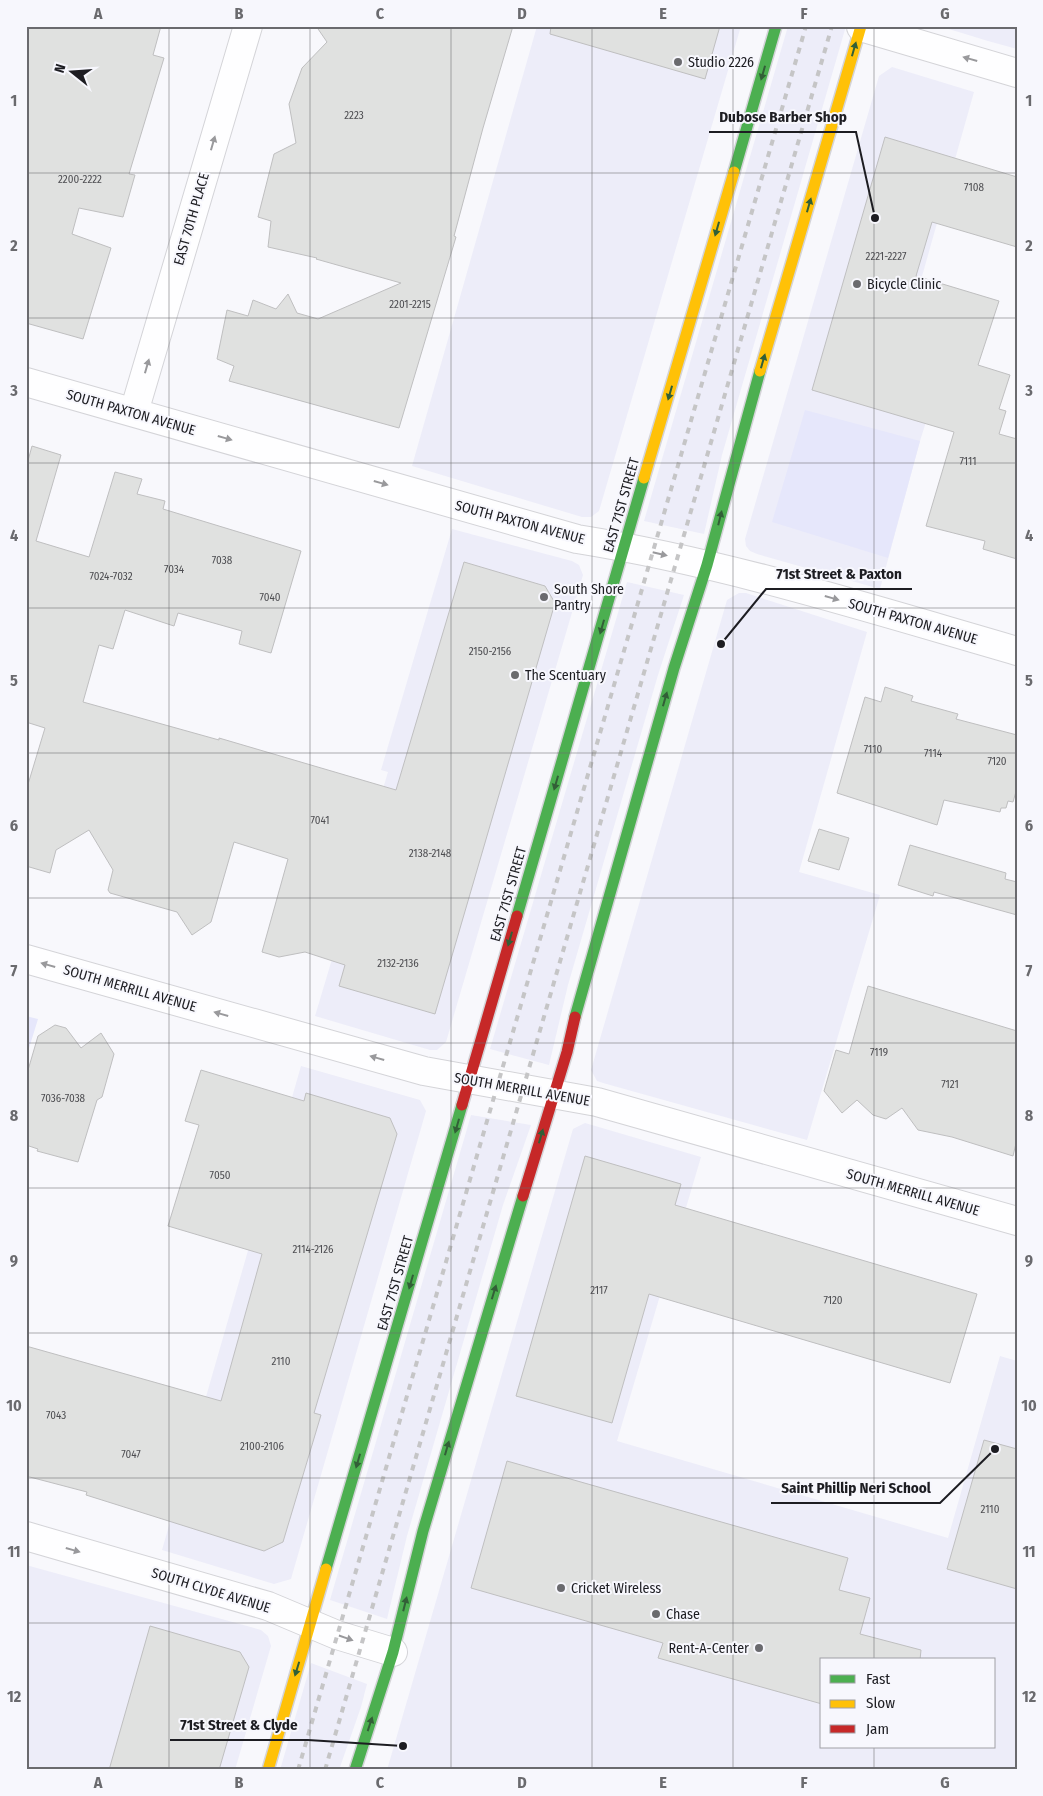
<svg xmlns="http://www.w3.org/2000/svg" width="1043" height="1796" font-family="'Fira Sans Condensed',sans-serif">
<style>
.built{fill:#ededf9;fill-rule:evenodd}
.green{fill:#e6e7fb}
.building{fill:#e0e1e0;stroke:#bfbfc0}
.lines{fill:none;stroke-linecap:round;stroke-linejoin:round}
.street-casing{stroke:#d4d4d8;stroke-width:30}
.fast-casing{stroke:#d4d4d8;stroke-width:14}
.slow-casing{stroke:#d4d4d8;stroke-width:14}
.jam-casing{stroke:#d4d4d8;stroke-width:14}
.street{stroke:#fefeff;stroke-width:28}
.fast{stroke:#4caf50;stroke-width:11}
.slow{stroke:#ffc107;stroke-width:11}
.jam{stroke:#c62828;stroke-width:11}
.rail{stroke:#c5c5c6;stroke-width:4;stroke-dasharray:6 6;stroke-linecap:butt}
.oneway{fill:#325f37}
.oneway2{fill:#99999c}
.grid{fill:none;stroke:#6a6a6e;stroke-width:1;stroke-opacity:0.55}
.poi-dot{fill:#6a6a6e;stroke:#f7f7fd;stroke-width:2}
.labels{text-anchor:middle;stroke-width:4;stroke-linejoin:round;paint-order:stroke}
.number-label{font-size:11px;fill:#4e4e52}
.poi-label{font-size:14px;fill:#1d1d22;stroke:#f7f7fd;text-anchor:start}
.street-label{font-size:14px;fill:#1d1d22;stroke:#f7f7fd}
.leader{fill:none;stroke:#1d1d22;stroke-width:2}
.callout-dot{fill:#1d1d22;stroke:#f7f7fd;stroke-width:2}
.callout-label{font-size:15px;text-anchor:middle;font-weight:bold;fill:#1d1d22;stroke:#f7f7fd;stroke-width:4;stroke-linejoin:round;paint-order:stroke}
.neatline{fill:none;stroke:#6a6a6e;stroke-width:2}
.grid-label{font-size:16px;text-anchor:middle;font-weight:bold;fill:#6a6a6e}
</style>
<rect width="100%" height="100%" fill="#f8f8fc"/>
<path class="built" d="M537 26H741L599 511 591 517H582L412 466Z
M788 26H846L722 455 704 534 644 521Z
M939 26H1017V49L988 41Z
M892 67 974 92 908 326 952 339 920 441 880 589 757 554 750 551 746 546 745 539 879 76Z
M452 529 572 561 579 565 583 575 446 1042 437 1050H430L315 1016 388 772 381 770Z
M627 582 684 595 658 675 568 985 549 1065 490 1049Z
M739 593H746L867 632 799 872 880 895 807 1140 603 1083 597 1081 591 1070 727 600Z
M301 1066 420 1100 426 1111 291 1579 274 1584 162 1550Z
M471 1115 531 1125 503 1205 407 1536 387 1619 330 1600Z
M585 1123 701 1157 617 1441 948 1538 1000 1356 1017 1361V1770H387L568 1146 573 1129ZM822 1660H994V1747H822Z
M26 1565 261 1630 268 1636 271 1646 235 1770H26Z
M311 1663 367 1684 361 1707 339 1770H280Z"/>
<path class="green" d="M805 410 920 441 888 558 772 522Z
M26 1016 38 1019 26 1058Z"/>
<path class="building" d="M26 26H161L153 55 164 58 129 174 135 175 123 217 79 208 72 234 111 248 83 339 26 323Z
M316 26H513L483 128 454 236 456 237 399 428 229 381 234 366 217 359 227 310 248 316 253 300 276 309 288 294 297 313 318 319 401 283 316 259 317 258 268 247 271 221 258 217 274 154 296 143 289 104 302 68 327 42Z
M551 26H720L705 79 550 34Z
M885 137 1017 177V247L932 222 916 276 999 301 978 365 1010 375 999 409 1006 411 999 434 1017 439V559L983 549 985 541 926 526 954 432 812 390Z
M32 446 61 455 36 541 89 557 115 472 142 479 137 494 165 501 163 509 301 551 271 653 239 644 242 631 178 613 174 626 125 610 113 649 99 645 83 702 219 740V738L396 790 464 562 545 586 555 603 435 1014 339 986 345 965 305 952 279 957 262 952 288 859 234 842 211 922 192 935 177 912 110 893 108 890 113 870 89 830 56 850 50 873 26 866V791L45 728 26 722V468Z
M885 687 913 696 911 701 958 714 956 719 1017 735V788L1013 802 1008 801 1006 808H1001L1000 812 944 800 937 825 837 793 865 697 881 702Z
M819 829 849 838 839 870 808 861Z
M910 845 1006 873 1005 879 1017 882V915L934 892 933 896 898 885Z
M868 986 1017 1031V1139L1013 1156 952 1137 918 1130 902 1108 886 1119 873 1115 857 1100 842 1113 824 1091 836 1050 849 1054Z
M55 1025 66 1028 81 1048 101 1033 114 1054 102 1097 97 1100 78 1162 37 1151 38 1149 26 1145V1077L38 1036Z
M201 1070 304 1101 306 1093 390 1118 397 1134 314 1413 321 1415 283 1542 264 1551 86 1495 87 1492 26 1476V1346L221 1401 262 1254 168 1226 199 1125 185 1121Z
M585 1156 681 1184 675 1205 977 1294 950 1383 649 1294 612 1423 516 1396Z
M984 1440 1017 1449V1589L947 1569Z
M507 1461 848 1558 839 1590 870 1598 860 1634 921 1650 920 1660H822V1704L658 1658 663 1643 471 1588Z
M150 1626 240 1652 249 1667 219 1770H109Z"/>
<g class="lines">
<g class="street-casing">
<path id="street" d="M861 27 1017 73
M26 382 577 539C727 563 871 609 1017 651
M134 412 248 26
M26 959 424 1071 597 1102 1017 1221
M26 1536 268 1606 337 1635 393 1652"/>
</g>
<g class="fast-casing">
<path id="fast" d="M734 172 776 26
M517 916 644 478
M575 1017 674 668 707 565 760 371
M326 1569 462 1105
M355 1770 393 1652 423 1531 523 1196"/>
</g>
<g class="slow-casing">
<path id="slow" d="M760 371 861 26
M644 478 734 172
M268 1770 326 1569"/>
</g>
<g class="jam-casing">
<path id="jam" d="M462 1105 517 916
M523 1196 567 1052 575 1017"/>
</g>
<use href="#street" class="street"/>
<use href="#fast" class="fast"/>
<use href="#slow" class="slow"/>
<use href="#jam" class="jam"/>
<path class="rail" d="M298 1770 806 26
M325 1770 832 26"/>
</g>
<defs><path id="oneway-solid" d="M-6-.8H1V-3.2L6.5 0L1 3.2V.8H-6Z" transform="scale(1.25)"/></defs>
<g class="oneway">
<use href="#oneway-solid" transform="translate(854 49) rotate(-74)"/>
<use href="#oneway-solid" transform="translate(763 73) rotate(106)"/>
<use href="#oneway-solid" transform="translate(809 205) rotate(-74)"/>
<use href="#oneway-solid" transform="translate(717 229) rotate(106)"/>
<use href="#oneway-solid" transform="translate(763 361) rotate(-74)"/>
<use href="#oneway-solid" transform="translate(670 393) rotate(106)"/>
<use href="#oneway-solid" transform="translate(720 518) rotate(-76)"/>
<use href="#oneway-solid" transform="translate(602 627) rotate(106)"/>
<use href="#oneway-solid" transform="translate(665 699) rotate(-74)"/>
<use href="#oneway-solid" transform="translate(556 783) rotate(106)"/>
<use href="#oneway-solid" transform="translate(510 939) rotate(106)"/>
<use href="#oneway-solid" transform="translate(457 1126) rotate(106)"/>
<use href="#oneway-solid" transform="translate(541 1136) rotate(-74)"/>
<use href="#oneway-solid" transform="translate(411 1282) rotate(106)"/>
<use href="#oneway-solid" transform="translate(494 1292) rotate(-73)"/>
<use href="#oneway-solid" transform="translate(447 1448) rotate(-74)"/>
<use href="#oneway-solid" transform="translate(358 1461) rotate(106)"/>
<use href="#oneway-solid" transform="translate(405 1604) rotate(-76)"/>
<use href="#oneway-solid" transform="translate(297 1669) rotate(107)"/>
<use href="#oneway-solid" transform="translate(370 1724) rotate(-72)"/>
</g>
<g class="oneway2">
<use href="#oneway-solid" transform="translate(970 59) rotate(-164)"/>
<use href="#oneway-solid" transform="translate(213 143) rotate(-74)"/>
<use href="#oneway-solid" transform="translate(147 366) rotate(-74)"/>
<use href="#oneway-solid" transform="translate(225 438) rotate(16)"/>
<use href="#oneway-solid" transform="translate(381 483) rotate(16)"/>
<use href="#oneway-solid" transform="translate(660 554) rotate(13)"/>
<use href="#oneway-solid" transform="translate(832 598) rotate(16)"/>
<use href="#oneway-solid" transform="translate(48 965) rotate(-164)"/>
<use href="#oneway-solid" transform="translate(221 1014) rotate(-164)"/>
<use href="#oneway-solid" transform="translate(377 1058) rotate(-164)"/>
<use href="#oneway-solid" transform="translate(73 1550) rotate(16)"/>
<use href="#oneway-solid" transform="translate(346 1638) rotate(19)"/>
</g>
<path class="grid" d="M169 26V1770M310 26V1770M451 26V1770M592 26V1770M733 26V1770M874 26V1660M26 173H1017M26 318H1017M26 463H1017M26 608H1017M26 753H1017M26 898H1017M26 1043H1017M26 1188H1017M26 1333H1017M26 1478H1017M26 1623H1017M874 1747V1770"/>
<g class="poi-dot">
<circle cx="678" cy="62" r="5"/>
<circle cx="857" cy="284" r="5"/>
<circle cx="544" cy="597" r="5"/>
<circle cx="515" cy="675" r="5"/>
<circle cx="561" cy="1588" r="5"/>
<circle cx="656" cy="1614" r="5"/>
<circle cx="759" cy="1648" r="5"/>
</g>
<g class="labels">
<g class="number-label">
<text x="354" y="119">2223</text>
<text x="80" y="183">2200-2222</text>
<text x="974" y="191">7108</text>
<text x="886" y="260">2221-2227</text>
<text x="410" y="308">2201-2215</text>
<text x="968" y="465">7111</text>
<text x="222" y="564">7038</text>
<text x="174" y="573">7034</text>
<text x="111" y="580">7024-7032</text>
<text x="270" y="601">7040</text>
<text x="490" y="655">2150-2156</text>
<text x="873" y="753">7110</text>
<text x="933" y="757">7114</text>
<text x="997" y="765">7120</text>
<text x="320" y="824">7041</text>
<text x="430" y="857">2138-2148</text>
<text x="398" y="967">2132-2136</text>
<text x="879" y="1056">7119</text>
<text x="950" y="1088">7121</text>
<text x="63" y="1102">7036-7038</text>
<text x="220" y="1179">7050</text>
<text x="313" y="1253">2114-2126</text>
<text x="599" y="1294">2117</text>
<text x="833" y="1304">7120</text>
<text x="281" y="1365">2110</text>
<text x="56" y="1419">7043</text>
<text x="262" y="1450">2100-2106</text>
<text x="131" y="1458">7047</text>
<text x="990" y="1513">2110</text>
</g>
<g class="poi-label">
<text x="688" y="67">Studio 2226</text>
<text x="867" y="289">Bicycle Clinic</text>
<text x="554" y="594">South Shore<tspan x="554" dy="16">Pantry</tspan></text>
<text x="525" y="680">The Scentuary</text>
<text x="571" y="1593">Cricket Wireless</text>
<text x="666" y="1619">Chase</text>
<text x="749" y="1653" text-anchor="end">Rent-A-Center</text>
</g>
<g class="street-label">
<text transform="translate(191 219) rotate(-74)" y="5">EAST 70TH PLACE</text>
<text transform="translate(131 412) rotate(16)" y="5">SOUTH PAXTON AVENUE</text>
<text transform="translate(621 505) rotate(-74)" y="5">EAST 71ST STREET</text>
<text transform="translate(520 522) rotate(15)" y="5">SOUTH PAXTON AVENUE</text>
<text transform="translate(913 621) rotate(16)" y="5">SOUTH PAXTON AVENUE</text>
<text transform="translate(508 894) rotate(-74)" y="5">EAST 71ST STREET</text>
<text transform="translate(130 988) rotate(16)" y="5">SOUTH MERRILL AVENUE</text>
<text transform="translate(522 1089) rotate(10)" y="5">SOUTH MERRILL AVENUE</text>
<text transform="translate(913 1192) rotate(16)" y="5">SOUTH MERRILL AVENUE</text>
<text transform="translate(395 1283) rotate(-74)" y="5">EAST 71ST STREET</text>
<text transform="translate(211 1590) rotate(17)" y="5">SOUTH CLYDE AVENUE</text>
</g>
</g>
<path class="leader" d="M875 218L856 132H709M721 644L766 589H912M995 1449L940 1503H771M403 1746L308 1740H170"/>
<g class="callout-dot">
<circle cx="875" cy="218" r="5"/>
<circle cx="721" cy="644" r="5"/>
<circle cx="995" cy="1449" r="5"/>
<circle cx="403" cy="1746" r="5"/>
</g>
<g class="callout-label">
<text x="783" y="122">Dubose Barber Shop</text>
<text x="839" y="579">71st Street &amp; Paxton</text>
<text x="856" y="1493">Saint Phillip Neri School</text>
<text x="239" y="1730">71st Street &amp; Clyde</text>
</g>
<rect width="1043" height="1796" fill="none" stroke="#f7f7fd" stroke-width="55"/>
<rect x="820" y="1658" width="175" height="90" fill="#f7f7fd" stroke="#a0a0a5"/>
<rect x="830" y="1675" width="25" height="8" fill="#4caf50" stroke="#a0a0a5"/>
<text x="866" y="1684" font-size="15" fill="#1d1d22">Fast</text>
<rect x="830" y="1700" width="25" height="8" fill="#ffc107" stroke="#a0a0a5"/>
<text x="866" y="1708" font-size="15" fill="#1d1d22">Slow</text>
<rect x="830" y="1725" width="25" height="8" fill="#c62828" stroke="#a0a0a5"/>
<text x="866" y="1734" font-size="15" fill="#1d1d22">Jam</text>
<g transform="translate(72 72) rotate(287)" stroke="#f7f7fd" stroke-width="4" paint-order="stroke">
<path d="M0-4L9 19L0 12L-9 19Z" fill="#1d1d22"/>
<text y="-8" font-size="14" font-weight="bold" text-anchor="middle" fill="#1d1d22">N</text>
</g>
<rect x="28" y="28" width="988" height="1740" class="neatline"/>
<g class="grid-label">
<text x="98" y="19">A</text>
<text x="239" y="19">B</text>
<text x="380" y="19">C</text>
<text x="522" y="19">D</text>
<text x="663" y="19">E</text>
<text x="804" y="19">F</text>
<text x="945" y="19">G</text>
<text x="14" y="106">1</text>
<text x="1029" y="106">1</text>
<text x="14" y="251">2</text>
<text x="1029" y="251">2</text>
<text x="14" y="396">3</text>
<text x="1029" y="396">3</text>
<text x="14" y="541">4</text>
<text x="1029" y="541">4</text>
<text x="14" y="686">5</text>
<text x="1029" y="686">5</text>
<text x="14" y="831">6</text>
<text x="1029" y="831">6</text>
<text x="14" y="976">7</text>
<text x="1029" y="976">7</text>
<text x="14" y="1121">8</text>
<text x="1029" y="1121">8</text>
<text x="14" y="1266">9</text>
<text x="1029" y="1266">9</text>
<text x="14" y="1411">10</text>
<text x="1029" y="1411">10</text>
<text x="14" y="1557">11</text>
<text x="1029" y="1557">11</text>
<text x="14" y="1702">12</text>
<text x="1029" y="1702">12</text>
<text x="98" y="1788">A</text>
<text x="239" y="1788">B</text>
<text x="380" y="1788">C</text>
<text x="522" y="1788">D</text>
<text x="663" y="1788">E</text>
<text x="804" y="1788">F</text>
<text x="945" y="1788">G</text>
</g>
</svg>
